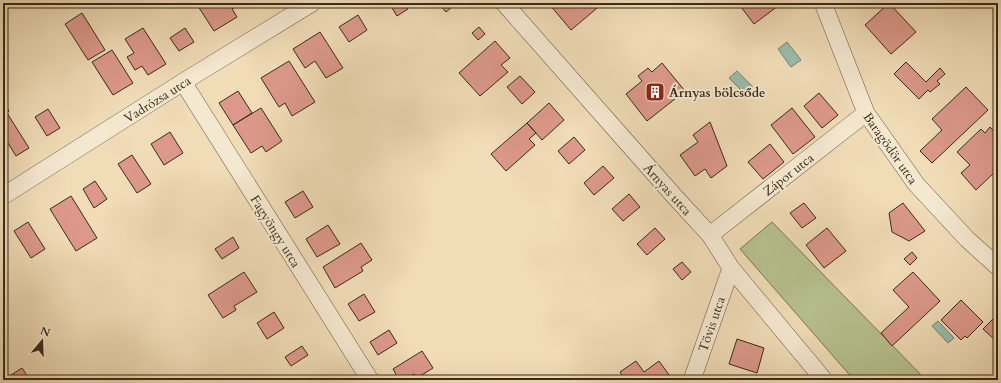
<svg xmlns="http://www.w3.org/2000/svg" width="1001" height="383" font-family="Cardo,serif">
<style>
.green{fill:#b7c190;stroke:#787654}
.water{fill:#9abcac;stroke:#738271}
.building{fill:#dc998b;stroke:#392b18}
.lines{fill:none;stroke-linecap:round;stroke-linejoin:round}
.street-casing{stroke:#675740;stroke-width:18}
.street{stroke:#f5e8d0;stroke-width:17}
.labels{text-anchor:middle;stroke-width:4;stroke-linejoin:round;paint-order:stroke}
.poi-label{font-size:13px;font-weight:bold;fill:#392b18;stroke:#f5e8d0;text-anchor:start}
.street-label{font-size:13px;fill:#392b18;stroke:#f5e8d0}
</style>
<rect width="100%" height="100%" fill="#f0dcb7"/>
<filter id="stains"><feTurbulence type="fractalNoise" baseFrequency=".005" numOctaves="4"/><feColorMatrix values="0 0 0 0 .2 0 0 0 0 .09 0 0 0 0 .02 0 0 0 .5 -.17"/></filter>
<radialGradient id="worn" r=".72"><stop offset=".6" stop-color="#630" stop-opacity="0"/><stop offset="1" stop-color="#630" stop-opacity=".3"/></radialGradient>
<path class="green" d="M772 222 926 380H854L740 249Z"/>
<path class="water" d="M787 42 801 60 791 67 778 49Z
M737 71 753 87 745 94 729 78Z
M938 321 954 338 948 343 932 326Z"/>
<path class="building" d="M196 3H242L232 9 237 17 214 31Z
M389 3H405L408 9 397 16Z
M438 3H457L446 12Z
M553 3H603L571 30 550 5Z
M738 3H782L754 24Z
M889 3 916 32 891 54 865 25Z
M82 13 105 50 88 60 65 24Z
M358 15 367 30 349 42 339 27Z
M479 27 485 34 478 40 472 33Z
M143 28 166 64 148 75 142 66 135 70 127 57 134 53 125 39Z
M185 28 194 42 179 51 170 38Z
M320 32 343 68 326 78 315 61 305 68 293 49Z
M495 41 510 58 501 65 508 72 480 96 459 73Z
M112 50 133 83 113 95 92 62Z
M289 61 315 102 292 116 285 103 279 107 261 78Z
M906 62 926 82 940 68 945 74 937 81 940 84 930 92 928 90 919 99 894 74Z
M662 63 685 91 647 121 626 94 642 81 638 76 648 68 652 72Z
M520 76 535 92 522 104 507 87Z
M966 87 988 110 932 163 920 151 942 130 932 119Z
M238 91 252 113 233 125 219 103Z
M819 93 838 115 822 128 804 106Z
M3 101 9 111 7 113 29 148 16 156 3 135Z
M549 103 564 120 542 140 527 123Z
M261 108 282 141 266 152 262 146 251 153 233 125Z
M792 108 815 137 793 154 771 125Z
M48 109 60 128 47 136 35 117Z
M710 122 727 166 711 178 705 169 695 176 680 155 698 142 693 135Z
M527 123 536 133 529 139 535 145 506 171 491 154Z
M990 127 998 136V169L976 190 961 173 970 165 957 152 981 129 985 133Z
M170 132 183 153 164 165 151 144Z
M574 137 585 150 569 164 558 151Z
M770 144 784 162 763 179 748 162Z
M132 155 151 184 137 193 118 164Z
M603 166 614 178 594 195 584 183Z
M95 181 107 199 94 208 83 189Z
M303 191 313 207 295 218 285 202Z
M629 194 640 207 623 221 612 209Z
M71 196 97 238 76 251 50 209Z
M804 203 816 218 802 228 790 213Z
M903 203 925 231 909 241 892 232 889 213Z
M28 222 45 249 31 258 14 231Z
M328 225 340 244 317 257 306 239Z
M655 228 665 239 647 255 637 244Z
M827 228 846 251 824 268 806 245Z
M233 237 239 248 222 259 215 249Z
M361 243 372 260 361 267 363 271 335 288 323 267Z
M912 252 917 258 910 265 904 259Z
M682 262 691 272 682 280 673 269Z
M244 272 257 292 234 306 236 310 223 318 208 295Z
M913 272 940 301 892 346 881 333 909 307 893 290Z
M364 294 375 312 359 321 348 304Z
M961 300 983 322 967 338 965 336 961 340 941 320Z
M274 312 284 328 267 339 257 323Z
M996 316 998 318V337L995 340 983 329Z
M389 330 397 343 378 355 370 342Z
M737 339 764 348 757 373 729 364Z
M302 346 308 355 291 366 285 357Z
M422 351 433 368 417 378 414 374 404 380H399L393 369Z
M636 361 644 372 659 361 672 379 625 380 620 372Z
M22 368 30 380H3Z"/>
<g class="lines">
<g class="street-casing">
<path id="street" d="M504 3 675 197 710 235 731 268 824 380
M823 3 866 113 916 184 967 239 998 267
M183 82 370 380
M3 196 183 82 312 3
M710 235 866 113
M692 380 731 268"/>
</g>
<use href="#street" class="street"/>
</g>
<defs>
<g id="building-square" transform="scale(1)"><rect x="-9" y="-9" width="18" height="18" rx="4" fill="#8f2418" stroke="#f5e8d0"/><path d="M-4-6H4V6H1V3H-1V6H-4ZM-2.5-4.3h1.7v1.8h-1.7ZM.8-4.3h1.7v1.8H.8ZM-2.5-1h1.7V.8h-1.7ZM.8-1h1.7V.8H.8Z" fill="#fff"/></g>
</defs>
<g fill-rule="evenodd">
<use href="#building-square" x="655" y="92"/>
</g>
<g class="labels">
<g class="poi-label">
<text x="669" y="97">Árnyas bölcsőde</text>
</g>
<g class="street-label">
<text transform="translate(157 99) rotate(-32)" y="5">Vadrózsa utca</text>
<text transform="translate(891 148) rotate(55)" y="5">Baragödör utca</text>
<text transform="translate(788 174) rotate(-38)" y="5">Zápor utca</text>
<text transform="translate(668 189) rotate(48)" y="5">Árnyas utca</text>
<text transform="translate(276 231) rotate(58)" y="5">Fagyöngy utca</text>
<text transform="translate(711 324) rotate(-71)" y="5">Tövis utca</text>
</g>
</g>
<rect width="1001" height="383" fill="none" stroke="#f0dcb7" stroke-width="16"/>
<rect x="4" y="4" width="993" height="375" fill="none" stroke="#392b18" stroke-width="2"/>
<rect x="8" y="8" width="985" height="367" fill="none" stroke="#392b18"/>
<g transform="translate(42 341) rotate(19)" stroke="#f5e8d0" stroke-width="3" paint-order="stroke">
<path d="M0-3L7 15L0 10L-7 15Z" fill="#392b18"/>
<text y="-6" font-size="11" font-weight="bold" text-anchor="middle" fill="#392b18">N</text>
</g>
<rect width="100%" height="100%" filter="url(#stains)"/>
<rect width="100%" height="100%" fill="url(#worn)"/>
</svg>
